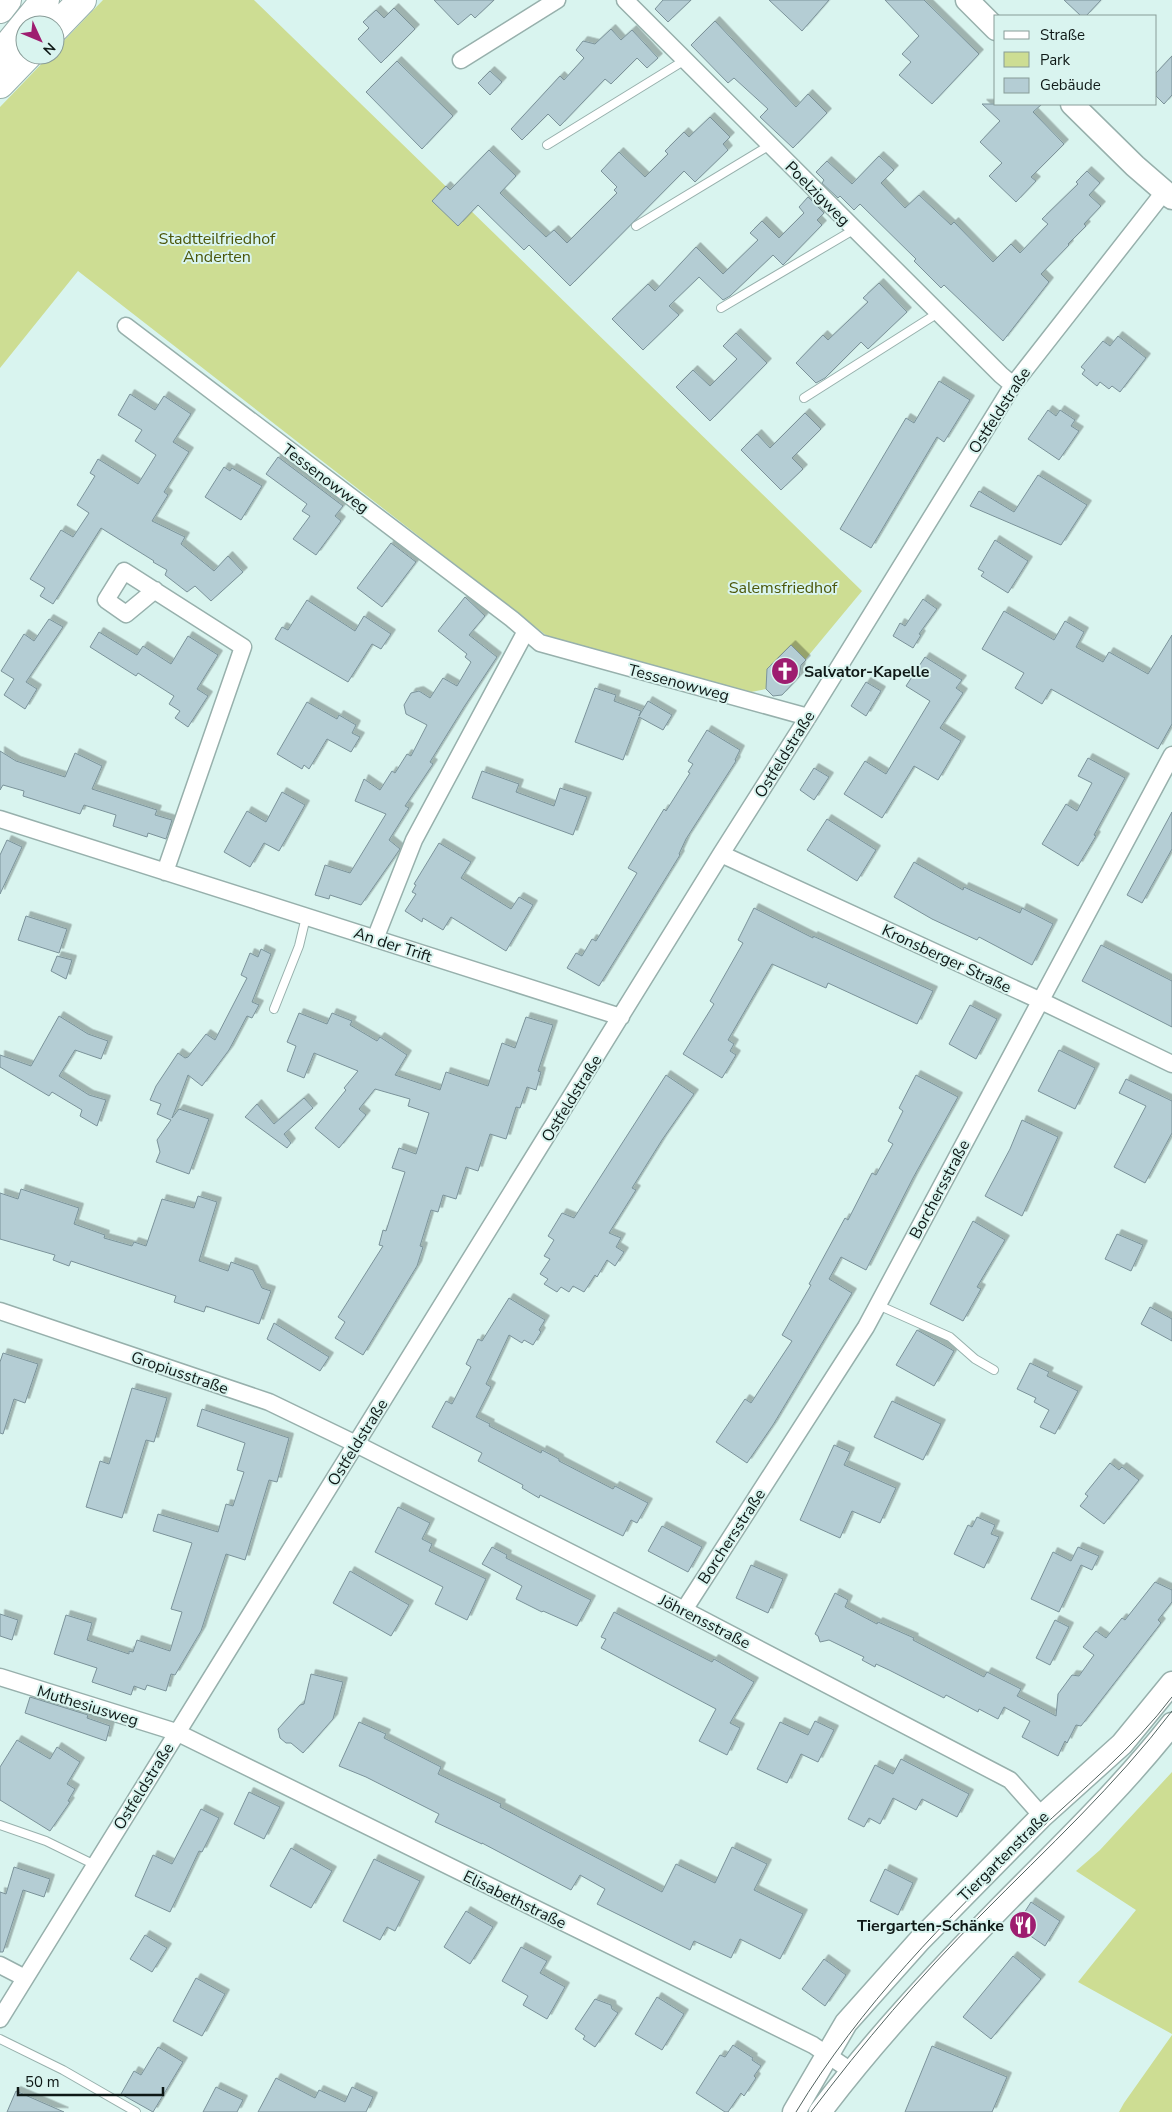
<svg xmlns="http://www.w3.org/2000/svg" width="1172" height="2112" font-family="'Nunito Sans',sans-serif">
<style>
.green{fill:#cddd93}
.building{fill:#b4cdd4;stroke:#7b939a;filter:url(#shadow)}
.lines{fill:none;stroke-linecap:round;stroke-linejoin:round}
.lane-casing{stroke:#97b0ac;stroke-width:10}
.street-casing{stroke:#97b0ac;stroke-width:19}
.secondary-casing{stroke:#97b0ac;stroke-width:25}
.highway-casing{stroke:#97b0ac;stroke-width:30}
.lane{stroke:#fff;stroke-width:8}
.street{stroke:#fff;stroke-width:16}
.secondary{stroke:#fff;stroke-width:22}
.highway{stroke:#fff;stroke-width:28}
.tram{stroke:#52625f;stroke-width:1}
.labels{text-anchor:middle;stroke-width:4;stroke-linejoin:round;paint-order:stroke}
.street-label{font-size:16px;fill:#0e1816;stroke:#d9f4ef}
.park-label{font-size:16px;fill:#4b5609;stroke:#d9f4ef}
.poi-label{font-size:16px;font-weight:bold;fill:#0e1816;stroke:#d9f4ef;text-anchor:start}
</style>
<defs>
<filter id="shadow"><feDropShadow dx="4.5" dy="-4.5" stdDeviation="0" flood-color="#0004"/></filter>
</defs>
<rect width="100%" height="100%" fill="#d9f4ef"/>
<path class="green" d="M103 0H254L862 591 799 667V677L782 695 766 689 751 692 551 639 78 271 0 368V107L50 55H55V50Z
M1172 1772V2034L1078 1982 1136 1910 1076 1871 1100 1850Z
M1172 2035V2112H1119L1124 2103Z"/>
<path class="building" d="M434 0H494L475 18 471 14 458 25Z
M663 0H691L668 22 655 9Z
M769 0H829L802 31Z
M885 0H924L979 54 932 104 899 75 911 62 902 54 919 36Z
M1064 0H1101L1086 16H1081Z
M394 8 415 29 381 63 358 39 369 28 363 22 376 10 384 18Z
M715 21 796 107 808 94 827 113 793 148 760 117 768 109 734 78 728 83 691 45Z
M611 29 621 40 632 30 658 58 647 68 637 58 611 84 605 79 560 126 548 114 522 140 511 129 560 76 564 80 584 58 576 50 583 41 595 44Z
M1172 56V95L1164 104 1156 96V73Z
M397 61 453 116 422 149 366 92Z
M490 71 502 82 490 95 478 83Z
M982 104H1042L1033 112 1064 144 1031 177 1036 181 1016 202 989 176 1002 163 980 142 1000 121Z
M710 117 730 137 723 144 728 150 695 182 684 171 570 286 529 245 524 250 478 205 458 226 432 201 446 186 450 190 489 150 516 176 500 193 546 237 554 230 567 243 617 193 614 190 617 187 601 171 619 152 645 177 668 154 665 151 684 132 689 137Z
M879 156 894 170 881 183 905 208 919 195 951 225 954 222 993 262 1011 244 1020 253 1048 224 1042 219 1078 184 1076 182 1087 171 1100 183 1089 195 1101 206 1084 224 1086 226 1068 244 1069 245 1041 274 1049 282 1003 341 944 285 941 288 914 261 916 259 860 204 854 210 840 196 838 198 822 183 824 180 816 172 827 161 852 184Z
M808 197 824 213 817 220 822 225 783 265 773 255 730 296 723 300 699 277 669 306 679 315 643 350 612 319 648 284 655 291 696 247 723 274 758 240 750 233 762 221 779 238 804 213 799 207Z
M879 283 907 312 868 349 861 342 825 378 816 383 796 363 823 335 828 340 868 302 863 298Z
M736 333 767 363 710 421 676 387 693 370 710 386 737 359 723 346Z
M1118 336 1146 358 1120 392 1112 386 1109 389 1100 382 1097 386 1082 374 1085 370 1081 367 1103 341 1110 346Z
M939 381 970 400 944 442 937 437 871 548 840 529 906 418 914 423Z
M130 394 155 410 164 396 191 414 173 442 189 452 164 492 168 495 152 521 185 537 181 544 214 571 228 556 243 572 211 601 195 586 187 592 165 575 167 570 153 562 154 561 101 528 53 604 40 596 45 588 30 579 61 530 73 537 89 513 77 505 95 476 90 473 98 459 138 484 156 455 135 441 142 430 118 415Z
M1048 410 1056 416 1060 410 1075 420 1071 426 1079 431 1059 460 1028 439Z
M805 413 821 429 792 458 803 469 781 490 741 450 757 434 770 448Z
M278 457 343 506 335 516 341 521 316 555 293 539 310 516 302 511 307 504 266 474Z
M224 467 230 471 232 468 262 486 241 520 205 497Z
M1038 475 1087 505 1061 545 970 506 979 491 1014 512Z
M995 540 1028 561 1008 593 981 576 984 572 978 569Z
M391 543 416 562 382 607 357 588Z
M465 597 485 616 469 635 497 657 464 707 430 762 433 764 405 806 409 808 389 840 400 849 361 905 330 895 329 899 315 895 325 865 350 873 386 814 355 801 364 779 380 790 392 771 395 773 407 754 411 756 427 725 406 714 404 705 411 693 419 691 430 698 443 678 457 686 471 662 465 657 467 654 438 631Z
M923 599 937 609 919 634 921 635 913 648 893 636 900 623 905 626Z
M307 600 355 631 364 616 391 634 381 649 372 644 348 682 275 639 282 627 288 630Z
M1004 611 1054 640 1065 621 1084 632 1076 647 1103 662 1109 652 1148 674 1172 635V724L1158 749 1051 689 1042 704 1015 688 1024 673 982 649Z
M49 619 63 627 26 682 37 689 25 709 4 695 14 679 1 671 24 634 34 641Z
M99 632 137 655 143 646 171 664 188 636 218 655 197 689 208 696 188 727 175 718 180 711 169 704 174 696 138 673 136 676 90 647Z
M791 645 806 660 801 665 799 677 782 695 773 696 766 689 767 669Z
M925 657 962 680 956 688 963 693 940 728 961 741 938 780 914 766 882 818 844 794 865 761 886 774 930 701 906 686Z
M866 682 881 691 866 716 851 706Z
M595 688 616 695 614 701 641 711 639 716 648 701 672 715 663 730 639 717 623 760 575 742Z
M307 702 337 719 339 715 356 725 352 733 360 737 351 752 327 739 309 769 304 765 302 769 277 754Z
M707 730 740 750 735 760 736 761 686 839 679 854 680 855 599 986 567 968 576 953 582 956 592 939 596 941 637 873 628 868 664 809 666 811 690 773 688 772 693 764 688 761Z
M0 751 16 761 65 777 75 753 102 766 92 789 157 810 155 815 172 820 166 839 148 833 147 837 113 826 116 815 84 805 80 814 23 796 24 791 3 785 0 790Z
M1088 758 1125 778 1094 835 1096 836 1078 866 1042 844 1066 804 1077 811 1092 783 1078 776Z
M814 768 829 777 814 800 800 790Z
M482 771 519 784 516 792 554 806 560 788 587 797 573 835 472 798Z
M282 792 305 805 279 851 264 843 250 867 224 852 247 811 266 822Z
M1172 812V849L1142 903 1127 895Z
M827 819 876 850 857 881 807 850Z
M7 840 22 847 0 894V855Z
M439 843 471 862 461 878 511 909 519 897 533 905 506 951 451 917 443 930 423 918 422 922 405 911 416 894 412 892 416 885 414 884Z
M914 862 963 890 964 887 1020 913 1022 908 1053 924 1032 965 979 937 977 940 932 919 894 897Z
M754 908 813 938V936L933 991 917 1024 828 983 826 988 772 964 728 1040 734 1044 730 1051 736 1055 722 1078 683 1054 714 1004 710 1001 743 943 738 940Z
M26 916 67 929 59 953 18 940Z
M1101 945 1172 981V1027L1082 981Z
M261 949 271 954 252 1002 259 1005 252 1018 247 1016 229 1050 202 1086 188 1075 172 1118 179 1109 209 1119 189 1174 156 1162 160 1152 157 1140 171 1120 157 1114 161 1104 150 1100 156 1086 178 1053 185 1058 188 1057 206 1034 215 1040 247 978 241 975 250 953 258 957Z
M57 956 72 960 66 979 51 971Z
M970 1005 997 1019 976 1059 949 1044Z
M299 1013 327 1024 332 1013 352 1021 350 1025 377 1041 380 1037 407 1055 395 1075 440 1090 446 1072 488 1086 502 1043 515 1048 526 1017 553 1025 538 1071 541 1072 536 1090 527 1087 520 1108 516 1107 506 1139 490 1134 478 1171 466 1167 456 1199 443 1195 438 1212 431 1210 420 1246 423 1247 417 1266 363 1355 335 1338 345 1322 338 1317 383 1246 379 1245 383 1230 386 1231 405 1172 392 1168 399 1148 416 1154 429 1113 408 1106 410 1099 375 1089 359 1109 366 1115 339 1148 315 1128 346 1090 344 1088 358 1071 314 1053 304 1078 287 1071 296 1046 287 1042Z
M59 1016 88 1034 108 1041 101 1059 75 1050 59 1076 89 1095 106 1100 97 1126 80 1116 82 1110 52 1092 49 1096 0 1067V1055L31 1066Z
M1059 1050 1095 1068 1075 1109 1038 1091Z
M666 1075 694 1094 662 1140 632 1188 636 1190 609 1233 621 1238 616 1247 624 1252 615 1266 607 1260 597 1277 595 1275 584 1292 573 1286 569 1292 561 1287 557 1292 544 1284 548 1279 540 1274 550 1259 544 1256 554 1240 548 1236 562 1213 574 1218Z
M916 1075 958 1097 913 1178 866 1270 841 1257 829 1279 852 1293 773 1425 747 1463 716 1442 745 1399 751 1403 792 1341 782 1335 811 1285 809 1284 845 1218 848 1220 872 1173 876 1175 893 1144 888 1141 903 1111 899 1108Z
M1126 1079 1172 1101V1133L1145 1183 1114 1167 1146 1106 1119 1093Z
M304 1098 313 1108 284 1134 291 1143 287 1148 245 1117 257 1104 274 1124Z
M1022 1120 1058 1137 1022 1216 985 1196 1010 1149Z
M21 1189 79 1208 74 1224 105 1235 104 1238 132 1246 134 1242 146 1246 162 1199 194 1208 198 1196 217 1202 199 1261 228 1271 231 1262 253 1270 262 1288 271 1291 259 1324 206 1306 204 1312 174 1302 176 1296 71 1261 69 1266 53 1260 55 1255 0 1239V1193L18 1199Z
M973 1221 1005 1240 977 1287 981 1289 963 1321 930 1304Z
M1117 1234 1143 1245 1131 1271 1105 1259Z
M509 1298 545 1320 539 1330 541 1332 533 1345 524 1340 522 1343 509 1335 486 1384 491 1387 476 1417 490 1424 489 1426 541 1453 542 1450 559 1459V1461L613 1489 615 1486 648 1503 637 1523 631 1520 623 1536 540 1495 539 1498 522 1488 523 1485 478 1461 482 1453 432 1427 446 1401 452 1404 471 1367 466 1364 478 1339 482 1341Z
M1150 1307 1172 1319V1341L1141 1324Z
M274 1323 329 1357 320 1371 267 1339Z
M917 1330 954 1351 934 1386 896 1365Z
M3 1353 38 1364 25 1403 14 1399 3 1434 0 1433V1362Z
M1030 1363 1049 1372 1047 1376 1078 1391 1055 1434 1040 1427 1049 1410 1034 1402 1036 1398 1017 1389Z
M132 1388 167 1398 154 1442 146 1440 122 1518 86 1507 100 1461 109 1464Z
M892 1401 941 1424 923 1460 874 1437Z
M202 1409 289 1438 277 1482 269 1480 245 1560 226 1554 201 1631 175 1675 171 1674 166 1691 147 1685 145 1690 134 1686 131 1695 92 1682 97 1668 54 1654 66 1615 92 1623 87 1640 129 1654V1651L133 1652 137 1640 170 1651 182 1612 171 1609 192 1543 153 1531 158 1514 218 1532 226 1504 233 1506 244 1472 237 1470 245 1443 197 1426Z
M834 1445 850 1452 844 1465 896 1488 880 1523 852 1511 840 1538 800 1520Z
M1110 1463 1119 1470 1122 1467 1139 1480 1104 1524 1080 1506 1088 1496 1085 1494Z
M398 1507 430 1523 422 1539 432 1544 429 1551 486 1579 467 1620 435 1604 443 1587 375 1552Z
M977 1517 995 1525 991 1534 999 1537 984 1568 954 1554 968 1525 972 1527Z
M662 1526 702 1547 688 1572 648 1551Z
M492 1547 507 1555 506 1558 591 1600 577 1626 543 1611 542 1612 516 1599 522 1586 482 1564Z
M1078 1547 1099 1556 1092 1570 1081 1565 1059 1612 1031 1599 1053 1552 1071 1561Z
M751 1565 783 1579 768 1613 736 1598Z
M350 1571 409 1605 391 1636 333 1603Z
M1155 1582 1172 1590V1602L1158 1620 1161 1623 1081 1726 1076 1725 1067 1743 1065 1741 1058 1756 1022 1737 1030 1721 1004 1707 998 1719 979 1709 978 1712 946 1695 944 1698 889 1670 876 1664 875 1667 862 1660 864 1657 829 1640 820 1642 818 1636 815 1634 835 1593 848 1600 845 1607 877 1624 878 1622 914 1638 913 1640 984 1677 987 1672 1021 1689 1017 1696 1056 1716 1058 1694 1072 1675 1079 1676 1094 1655 1083 1647 1096 1631 1106 1638 1122 1618 1125 1620Z
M614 1612 712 1662 714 1659 754 1682 730 1723 740 1728 727 1755 699 1741 716 1709 601 1648 606 1639 601 1637Z
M0 1614 18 1620 12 1640 0 1636Z
M1055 1620 1069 1627 1050 1665 1036 1658Z
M311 1674 343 1682 333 1719 303 1753 291 1743H286L280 1738 278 1729 300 1705 304 1704Z
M30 1697 88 1715 87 1718 110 1726 106 1741 25 1713Z
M815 1721 834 1730 818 1762 801 1754 787 1783 757 1769 780 1722 808 1735Z
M359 1722 386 1734 384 1738 441 1767 438 1774 501 1804 500 1807 662 1892 676 1864 715 1883 732 1847 767 1864 754 1890 803 1914 780 1959 740 1939 731 1958 694 1941 690 1950 597 1904 605 1889 580 1875 571 1890 482 1843V1844L435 1822 439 1814 366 1777 339 1766Z
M17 1740 50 1759 57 1747 80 1762 67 1784 75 1789 68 1801 70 1802 50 1831 0 1800V1767Z
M901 1759 969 1794 957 1817 922 1799 916 1810 893 1798 880 1824 869 1818 864 1827 848 1819 875 1765 893 1774Z
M249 1792 280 1807 264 1839 234 1824Z
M201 1809 219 1818 202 1852 199 1851 170 1912 135 1896 153 1855 172 1864Z
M291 1848 332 1871 311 1908 270 1886Z
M374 1859 420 1881 395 1931 387 1927 380 1940 343 1921Z
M14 1867 50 1879 44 1897 23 1890 3 1952H0V1892L6 1894Z
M885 1869 913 1883 898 1915 870 1901Z
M1031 1902 1060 1921 1045 1946 1016 1926Z
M466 1911 493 1927 470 1964 444 1947Z
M145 1935 167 1948 152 1972 130 1959Z
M521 1947 547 1961 540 1973 565 1987 547 2019 523 2005 528 1996 502 1981Z
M1013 1956 1041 1979 991 2039 963 2017Z
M824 1959 846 1975 825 2006 802 1989Z
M196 1978 225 1994 202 2036 173 2021Z
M657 1997 684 2014 662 2050 635 2034Z
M595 1999 611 2005 612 2009 618 2013 595 2047 583 2039 585 2036 575 2029Z
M733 2045 753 2058 752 2060 761 2066 754 2076 756 2078 744 2096 741 2093 728 2112H725L696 2093 720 2055 725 2057Z
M932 2046 1007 2077 992 2112H905Z
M158 2047 183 2062 153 2112 121 2094 134 2071 141 2075Z
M276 2078 315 2098 319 2090 345 2102 352 2087 373 2097 366 2112H258Z
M216 2087 243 2100 237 2112H203Z
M16 2091 64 2112H7Z"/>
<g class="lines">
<g class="lane-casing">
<path id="lane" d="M547 145 685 60
M636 226 770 145
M721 308 855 229
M804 398 938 313
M274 1009 299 946 306 917
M878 1305 950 1337 975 1359 994 1370
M0 1825 46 1841 95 1865
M0 2039 63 2070 136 2112"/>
</g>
<g class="street-casing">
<path id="street" d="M625 0 1001 375 1013 385
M461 60 557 0
M126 326 512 619 540 643 808 717
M155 590 126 614 106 600 124 571 243 647 165 872
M0 819 621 1017
M721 854 1039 1000 1172 1064
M375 939 414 840 526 631
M0 1311 269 1402 356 1444 684 1610 1010 1780 1042 1816
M684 1610 866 1327 1172 755
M0 1677 176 1732 813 2045 851 2071
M0 1965 25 1978
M0 2019 721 854 808 717 1013 385 1164 192"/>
</g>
<g class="secondary-casing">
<path id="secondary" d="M967 0 996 29
M1072 104 1135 166 1172 198
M794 2112 846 2023 920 1940 1042 1816 1122 1744 1172 1683
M820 2112C875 2039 937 1973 1001 1907 1059 1848 1120 1790 1172 1724"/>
</g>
<g class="highway-casing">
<path id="highway" d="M0 9 7 0
M55 28 82 0
M0 55 45 0
M0 84 28 55"/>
</g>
<use href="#lane" class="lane"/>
<use href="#street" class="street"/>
<use href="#secondary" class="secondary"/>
<use href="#highway" class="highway"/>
<path class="tram" d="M796 2112C861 2005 946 1919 1035 1834 1082 1789 1133 1749 1172 1697
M811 2112C864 2042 919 1977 981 1915 1047 1848 1115 1786 1172 1711"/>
</g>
<defs>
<g id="church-disc" transform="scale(1.4375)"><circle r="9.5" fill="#9e1d70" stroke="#d9f4ef"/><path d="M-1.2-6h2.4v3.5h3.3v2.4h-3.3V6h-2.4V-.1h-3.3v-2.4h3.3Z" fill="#fff"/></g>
<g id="restaurant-disc" transform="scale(1.4375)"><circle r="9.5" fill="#9e1d70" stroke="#d9f4ef"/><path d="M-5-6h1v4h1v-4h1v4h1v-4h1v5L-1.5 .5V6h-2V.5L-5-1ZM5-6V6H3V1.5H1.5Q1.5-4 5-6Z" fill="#fff"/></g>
</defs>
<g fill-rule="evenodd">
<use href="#church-disc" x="785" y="671"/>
<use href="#restaurant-disc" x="1023" y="1925"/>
</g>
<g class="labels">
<g class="street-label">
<text transform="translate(818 193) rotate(45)" y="6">Poelzigweg</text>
<text transform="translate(999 410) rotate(-57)" y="6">Ostfeldstraße</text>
<text transform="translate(326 478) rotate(37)" y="6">Tessenowweg</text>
<text transform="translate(679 682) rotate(15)" y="6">Tessenowweg</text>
<text transform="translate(784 754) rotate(-58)" y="6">Ostfeldstraße</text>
<text transform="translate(393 944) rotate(18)" y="6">An der Trift</text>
<text transform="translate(947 958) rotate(25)" y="6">Kronsberger Straße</text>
<text transform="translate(571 1098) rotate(-58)" y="6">Ostfeldstraße</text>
<text transform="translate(939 1189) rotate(-62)" y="6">Borchersstraße</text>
<text transform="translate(180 1372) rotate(19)" y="6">Gropiusstraße</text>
<text transform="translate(357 1442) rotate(-58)" y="6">Ostfeldstraße</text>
<text transform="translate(731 1536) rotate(-57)" y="6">Borchersstraße</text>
<text transform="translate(705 1621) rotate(27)" y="6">Jöhrensstraße</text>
<text transform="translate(88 1705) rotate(17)" y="6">Muthesiusweg</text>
<text transform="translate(143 1786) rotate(-58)" y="6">Ostfeldstraße</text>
<text transform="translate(1003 1856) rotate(-45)" y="6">Tiergartenstraße</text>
<text transform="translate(515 1899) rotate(26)" y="6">Elisabethstraße</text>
</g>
<g class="park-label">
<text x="217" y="244">Stadtteilfriedhof<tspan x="217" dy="18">Anderten</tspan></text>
<text x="783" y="593">Salemsfriedhof</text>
</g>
<g class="poi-label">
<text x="804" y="677">Salvator-Kapelle</text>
<text x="1004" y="1931" text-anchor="end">Tiergarten-Schänke</text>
</g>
</g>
<rect x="994" y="15" width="162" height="90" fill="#d9f4ef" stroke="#889c98"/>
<rect x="1004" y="31" width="25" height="8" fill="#ffffff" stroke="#889c98"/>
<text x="1040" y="40" font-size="15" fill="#0e1816">Straße</text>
<rect x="1004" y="52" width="25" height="15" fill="#cddd93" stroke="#889c98"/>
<text x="1040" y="65" font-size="15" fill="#0e1816">Park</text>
<rect x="1004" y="78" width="25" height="15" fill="#b4cdd4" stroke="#889c98"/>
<text x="1040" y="90" font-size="15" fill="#0e1816">Gebäude</text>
<g transform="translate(40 40) rotate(134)"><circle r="24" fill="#d9f4ef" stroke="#889c98"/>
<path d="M0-4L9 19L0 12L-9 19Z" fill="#9e1d70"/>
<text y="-8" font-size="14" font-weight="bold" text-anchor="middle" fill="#0e1816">N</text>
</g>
<path d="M18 2087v8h145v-8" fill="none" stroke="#0e1816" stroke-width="2.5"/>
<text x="25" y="2087" font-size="15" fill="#0e1816" stroke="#d9f4ef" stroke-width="4" paint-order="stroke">50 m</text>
</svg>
